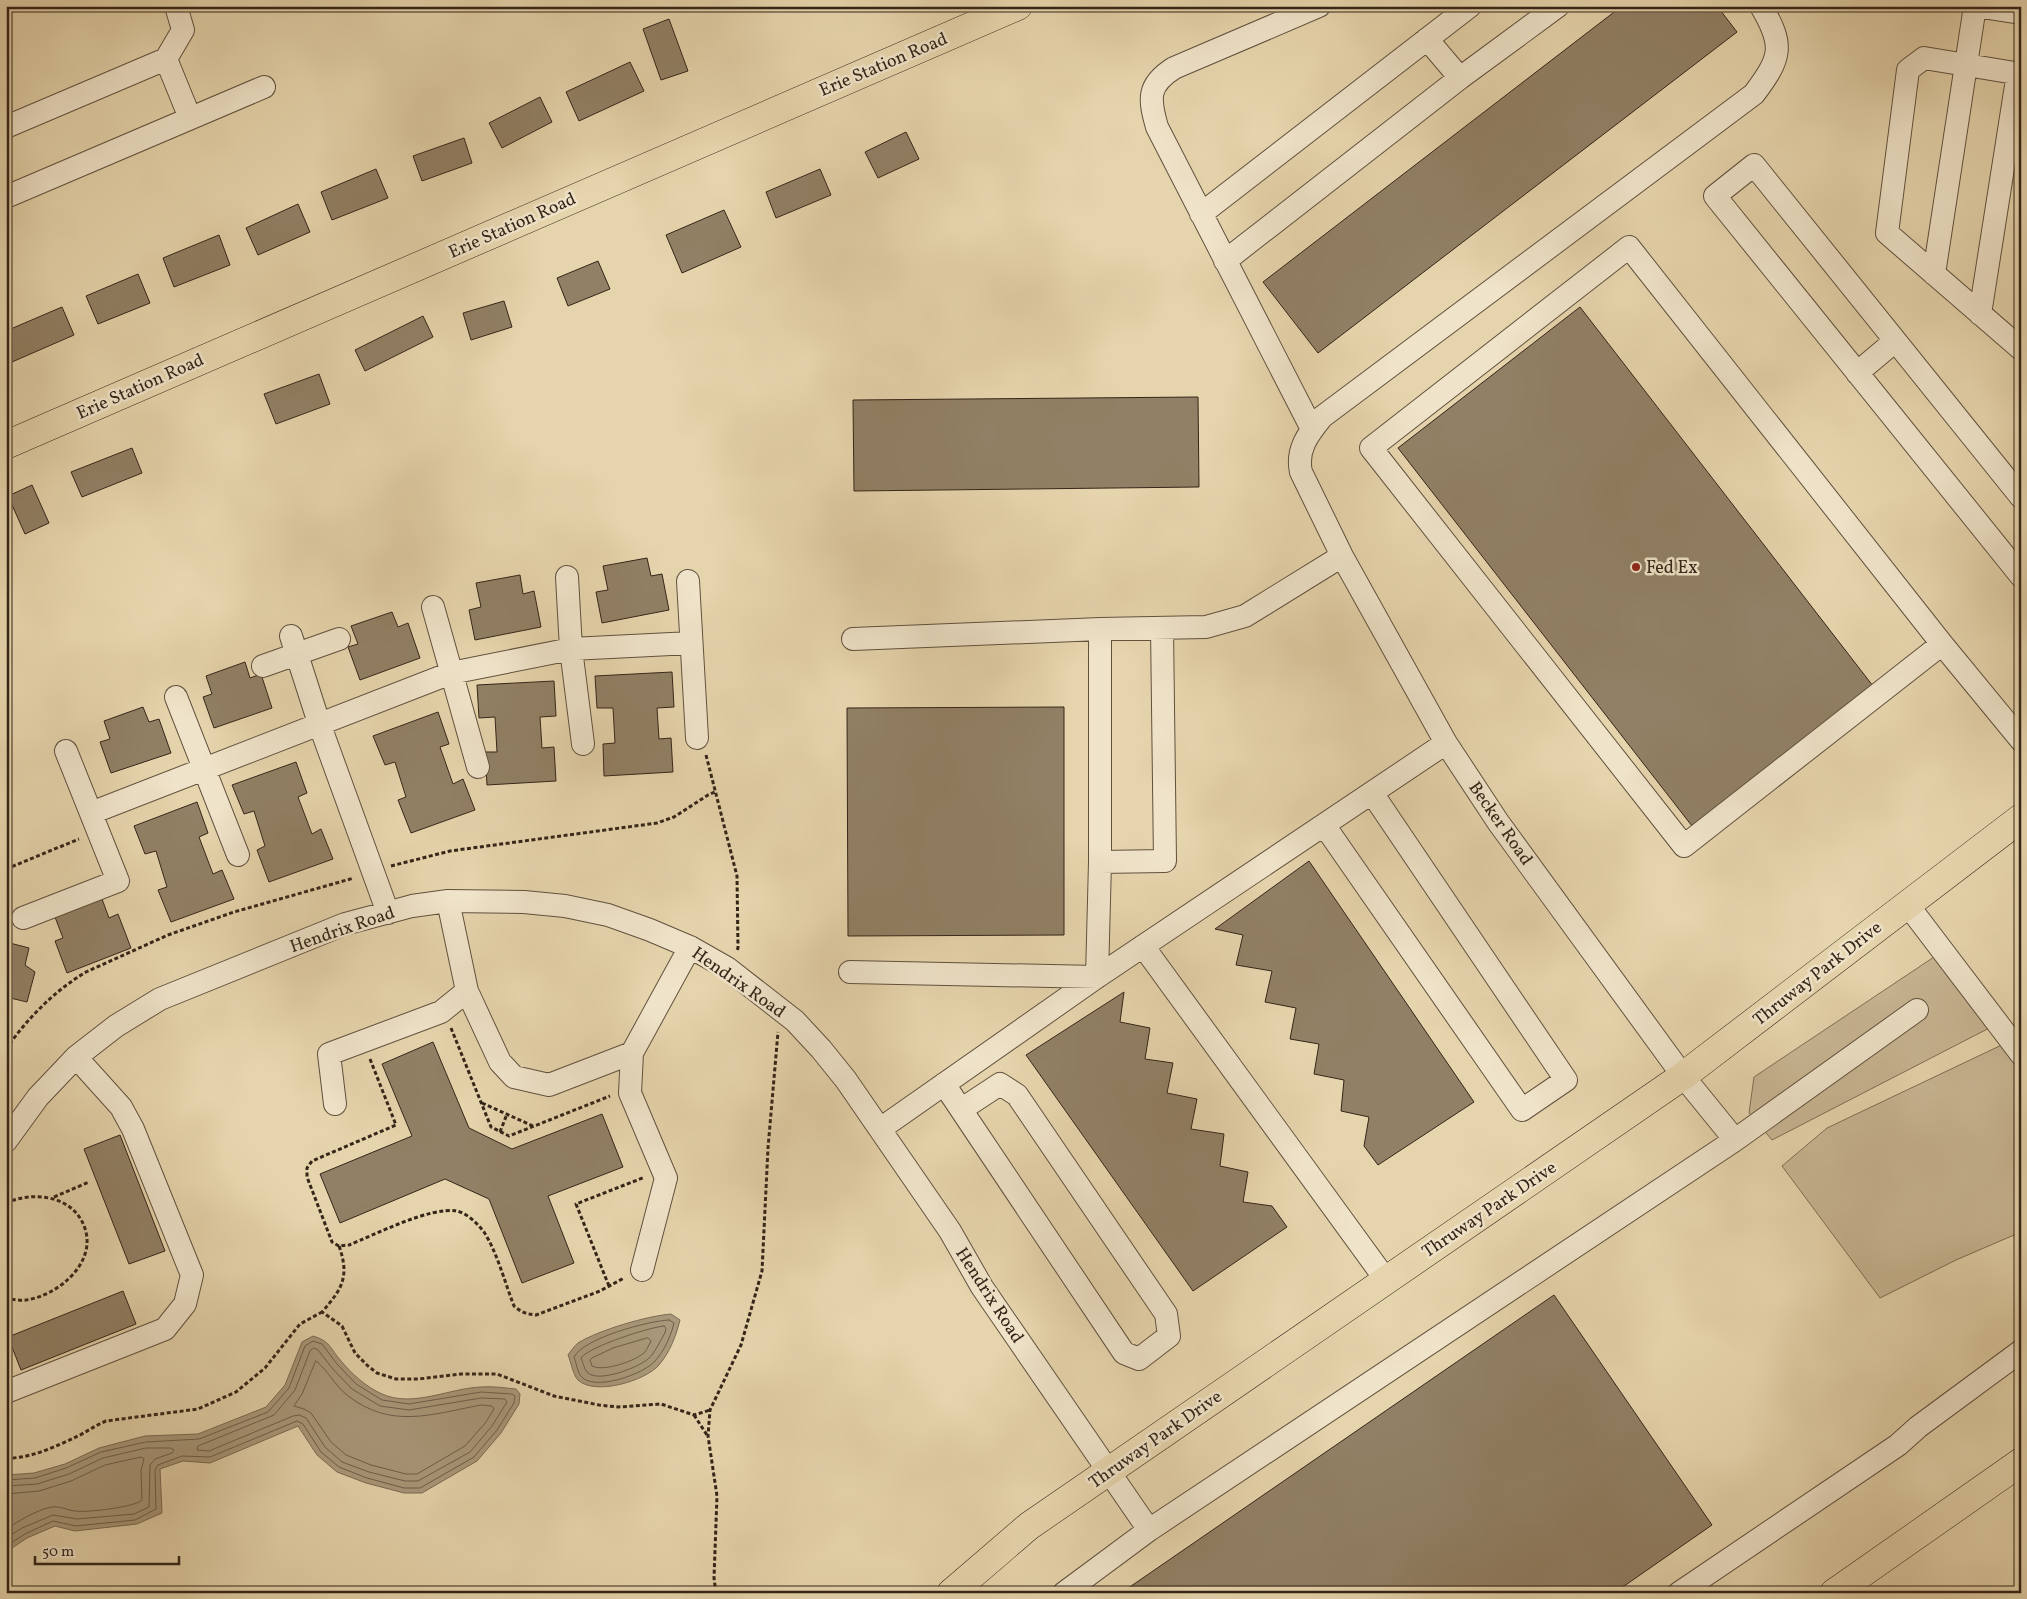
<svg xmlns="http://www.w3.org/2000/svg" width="2027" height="1599" font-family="Vollkorn,serif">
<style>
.green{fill:#c8b693;stroke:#7e6e56}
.water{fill:#a9987a;stroke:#7a6a53}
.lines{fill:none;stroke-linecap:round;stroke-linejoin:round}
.shore{stroke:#6e5e4a;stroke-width:1}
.building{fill:#918065;stroke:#342519}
.minor-casing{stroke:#60513e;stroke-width:24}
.major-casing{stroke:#342519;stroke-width:29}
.highway-casing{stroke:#342519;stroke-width:29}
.path{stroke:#342519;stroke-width:3;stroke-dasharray:4 2.5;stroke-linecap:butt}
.minor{stroke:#efe3c9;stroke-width:22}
.major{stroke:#e6d4ac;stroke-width:28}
.highway{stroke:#e6d4ac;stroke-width:28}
.poi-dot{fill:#8f2418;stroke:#efe3c9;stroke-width:2}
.labels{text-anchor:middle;stroke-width:5;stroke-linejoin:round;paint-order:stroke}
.street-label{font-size:18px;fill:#342519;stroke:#efe3c9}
.poi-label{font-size:18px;fill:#342519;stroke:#efe3c9;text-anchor:start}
</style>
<rect width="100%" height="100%" fill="#e6d4ac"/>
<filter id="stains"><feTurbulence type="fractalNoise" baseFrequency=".004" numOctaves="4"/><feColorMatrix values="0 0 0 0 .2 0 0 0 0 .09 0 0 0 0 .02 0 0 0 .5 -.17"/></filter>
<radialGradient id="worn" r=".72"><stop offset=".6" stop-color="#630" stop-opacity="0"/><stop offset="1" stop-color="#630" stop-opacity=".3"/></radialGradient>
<path class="green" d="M1946 949 1999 1023 1772 1140 1749 1113 1754 1077Z
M2010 1041 2021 1054V1232L1956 1260 1880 1298 1782 1166 1827 1128Z"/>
<path class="water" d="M671 1314 680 1320C676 1336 670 1352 659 1365 645 1381 595 1396 578 1380 573 1375 571 1362 568 1355 571 1351 574 1346 578 1343 599 1330 647 1316 671 1314Z
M313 1336C330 1341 330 1348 341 1361 352 1374 366 1387 382 1394 413 1408 450 1388 481 1387 493 1386 505 1388 516 1389L520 1394 519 1404 501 1433 477 1461 422 1493H404L366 1483 337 1472 317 1455 298 1426 210 1463 183 1461 160 1469 162 1513 137 1524 75 1531 55 1526 27 1538 6 1552V1475L34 1473 65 1464 99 1448 145 1436 198 1434 266 1407 285 1385 302 1342Z"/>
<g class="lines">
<path class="shore" d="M669 1320 674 1323C671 1336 664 1351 655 1361 644 1374 592 1393 580 1375 577 1370 576 1362 574 1357 584 1338 648 1321 669 1320Z
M664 1326 666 1328 665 1333C660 1341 655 1353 648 1359 639 1367 597 1384 587 1372 584 1369 583 1362 581 1358 588 1347 650 1327 664 1326Z
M648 1338 651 1341C649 1345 647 1349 645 1352 636 1361 603 1372 592 1366L590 1360 592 1358 613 1348Z
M314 1348 318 1350 332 1368 352 1389 380 1406 409 1410 481 1398 505 1399 507 1402 492 1426 470 1452 418 1481H405L369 1472 342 1462 325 1447 306 1418 299 1415 293 1416 209 1451 197 1450 198 1446 274 1415 295 1390 310 1351Z
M316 1361C328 1370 335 1386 347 1395 391 1430 432 1414 481 1405L492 1406 494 1409 486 1422 465 1446 417 1474H406L371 1465 346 1455 331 1442 311 1413 304 1409 294 1406 302 1394Z
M6 1480 35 1478 66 1468 101 1452 146 1442 199 1439 268 1412 289 1388 305 1346 313 1341 322 1344 337 1364 356 1384 382 1400 409 1404 481 1392 512 1394 515 1396 514 1403 497 1430 474 1457 420 1488H404L367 1478 339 1467 321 1452 303 1424 297 1421 210 1457 182 1456 158 1465 155 1470 156 1509 135 1520 76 1526 53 1521 25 1534 6 1546
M6 1486 37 1484 69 1474 103 1458 146 1448H171L174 1450 172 1453 155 1459 150 1465 149 1507 134 1514 77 1519 53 1515 22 1528 6 1538
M6 1494 39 1491 71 1481 105 1465 141 1457 144 1459 141 1470 142 1500C135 1507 86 1513 75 1511 67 1510 60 1506 52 1507 36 1510 19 1521 6 1529"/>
</g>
<path class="building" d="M1622 6H1717L1737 32 1318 353 1263 282Z
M669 19 688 71 661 80 643 29Z
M630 62 644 91 579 121 566 92Z
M540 97 552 122 502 148 489 123Z
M906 132 919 159 878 178 865 152Z
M464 138 472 163 422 181 413 156Z
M376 169 388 198 332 220 321 192Z
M820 169 831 195 776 218 766 192Z
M298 204 310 232 258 255 246 228Z
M724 210 741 247 682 273 666 235Z
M219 235 230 265 174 287 163 258Z
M598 261 610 289 568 306 557 278Z
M138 274 150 303 98 324 86 296Z
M504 301 512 327 471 340 463 313Z
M62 307 74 335 12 362 6 349V331Z
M1580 307 1873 686 1692 826 1398 448Z
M423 316 433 337 365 371 355 350Z
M319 374 330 404 276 424 264 394Z
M1198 397 1199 487 854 491 853 400Z
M132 448 142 473 82 497 71 472Z
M32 485 49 523 25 534 8 496Z
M647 558 651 576 662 574 669 610 602 623 596 592 608 590 603 566Z
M520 575 523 594 534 591 541 627 475 640 469 610 481 607 476 583Z
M392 612 398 627 408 623 420 658 360 680 348 647 358 644 351 626Z
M245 662 250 678 261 674 272 708 214 728 203 697 212 694 206 676Z
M672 672 674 707 657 708 659 739 671 738 673 772 604 776 603 744 615 743 613 708H597L595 676Z
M554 681 556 716 540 717 542 748 554 747 556 781 487 785 485 752H497L495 717 479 718 477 685Z
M143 707 149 722 159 719 171 753 111 773 100 742 110 739 104 721Z
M1064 707V935L848 936 847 708Z
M438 712 449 744 440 747 453 784 463 779 475 810 411 833 398 800 406 797 395 762 385 765 373 736Z
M296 762 307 793 298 797 312 834 321 829 333 859 269 882 257 850 265 846 254 811 244 814 232 785Z
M197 802 208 833 199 837 213 874 222 870 234 899 171 922 158 890 167 887 156 851 145 854 134 826Z
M1309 861 1474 1102 1378 1165 1364 1146 1369 1117 1341 1111 1344 1080 1314 1074 1319 1044 1290 1039 1296 1008 1265 1002 1272 971 1236 965 1243 935 1215 929Z
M102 899 109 918 118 914 131 948 67 973 55 941 63 938 55 917Z
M6 942 29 948 25 965 35 972 27 1002 6 997Z
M1124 992 1120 1022 1150 1028 1145 1059 1173 1063 1167 1093 1197 1099 1191 1129 1224 1134 1220 1166 1248 1172 1243 1202 1272 1206 1287 1227 1193 1291 1026 1055Z
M433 1042 469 1128 512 1149 602 1114 623 1167 548 1196 574 1263 522 1283 489 1199 445 1179 340 1223 320 1174 412 1136 382 1064Z
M120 1135 165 1251 129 1264 84 1149Z
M123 1291 136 1324 21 1370 8 1337Z
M1554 1295 1712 1525 1614 1593H1500L1497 1589 1492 1593H1121Z"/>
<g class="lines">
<g class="minor-casing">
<path id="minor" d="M1975 6 2021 13
M1427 39 1460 78
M166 59 190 118
M2021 74 1924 58 1908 70 1887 233 2021 349
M6 127 166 59 183 30 176 6
M6 197 264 87
M1201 214 1470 6
M1225 261 1460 78 1558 6
M1934 274 1975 6
M1980 314 2018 73
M1857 373 1895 341
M1312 429 1157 127C1149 99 1147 85 1174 68L1319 6
M2021 497 1754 165 1715 196 2021 576
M567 577 571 649 583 744
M688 581 697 738
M433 607 478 767
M291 636 319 723 388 913
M853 639 1100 629 1206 627 1245 616 1342 556
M1942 644 1684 846 1371 448 1629 247 1942 644 2021 740
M263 666 339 639
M176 697 238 855
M91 813 451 673 571 649 691 643
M1324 825 1522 1110 1566 1080 1372 793
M1100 862 1165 861 1162 628
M448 901 467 991 500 1062 514 1077 549 1085 632 1053
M1907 904 2021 1054
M23 918 118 881 66 751
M1143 946 1386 1280
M850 972 1097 977 1100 862V629
M944 1084 1124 1353 1139 1359 1169 1336 1166 1314 1017 1095 1000 1084 962 1109
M335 1104 329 1054 441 1012 467 991
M880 1129 1097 977 1446 743
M1735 1140 1683 1076 1498 822 1446 743 1342 556 1301 472C1296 450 1308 434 1322 417L1754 94C1781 58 1785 46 1761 6
M6 1141 38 1097 76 1057 116 1026 160 999 345 924 412 906 448 901 524 902 565 906 608 915 650 930 690 947 727 968 795 1021 821 1049 846 1080 950 1231 982 1287 1149 1530
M642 1270 666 1178 630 1093 632 1053 690 947
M6 1392 165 1329 185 1304 192 1275 133 1129 121 1107 76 1057
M1064 1593 1149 1530 1735 1140 1917 1010
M1679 1593 1898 1445 1918 1427 2021 1351"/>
</g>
<g class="major-casing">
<path id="major" d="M6 445 1018 6
M951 1593 1029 1526 1683 1076 2021 818"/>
</g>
<g class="highway-casing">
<path id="highway" d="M1834 1593 2021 1462"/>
</g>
<path class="path" d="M706 755 737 876 738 948 736 952
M391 866 450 851 657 823 674 817 708 795 715 792
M6 869 79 839
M451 1028 491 1127 509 1136 610 1096
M6 1049C27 1019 54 991 86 972L168 935 234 912 354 878
M370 1059 396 1125 312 1161 307 1168V1177L332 1242 339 1246 349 1245C374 1235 431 1206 457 1211 468 1214 477 1223 484 1232 497 1252 505 1283 514 1306 521 1312 526 1314 536 1315L600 1291 624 1278
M482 1103 533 1126
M500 1132 507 1114
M54 1197 89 1182
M6 1203C35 1190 77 1196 86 1232 94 1266 56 1296 26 1300 20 1301 12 1299 6 1299
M339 1246C350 1277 342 1289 322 1312L342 1326 355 1353 368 1366 377 1373 396 1379H419L461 1374H497L554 1396 599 1405 618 1407 661 1404 694 1415 710 1410
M609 1286 576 1204 645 1177
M694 1415 707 1435
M6 1458C30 1459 57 1446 78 1436 88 1431 96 1425 106 1421L198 1409 236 1392 265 1368 300 1324 322 1312
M716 1593 714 1578 717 1496 708 1436 710 1410 741 1345 762 1271 768 1148 778 1032"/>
<use href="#minor" class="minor"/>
<use href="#major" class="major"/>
<use href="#highway" class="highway"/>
</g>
<circle class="poi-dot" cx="1636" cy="567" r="5"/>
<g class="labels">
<g class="street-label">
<text transform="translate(883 64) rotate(-23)" y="6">Erie Station Road</text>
<text transform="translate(512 225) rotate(-24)" y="6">Erie Station Road</text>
<text transform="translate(140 386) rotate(-24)" y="6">Erie Station Road</text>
<text transform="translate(1501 823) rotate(55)" y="6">Becker Road</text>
<text transform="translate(342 929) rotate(-19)" y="6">Hendrix Road</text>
<text transform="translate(1817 973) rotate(-38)" y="6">Thruway Park Drive</text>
<text transform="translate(739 982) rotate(35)" y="6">Hendrix Road</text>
<text transform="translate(1489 1209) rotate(-34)" y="6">Thruway Park Drive</text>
<text transform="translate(990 1295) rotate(57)" y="6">Hendrix Road</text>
<text transform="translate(1155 1439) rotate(-35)" y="6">Thruway Park Drive</text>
</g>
<g class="poi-label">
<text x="1646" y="573">Fed Ex</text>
</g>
</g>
<rect width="2027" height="1599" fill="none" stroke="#e6d4ac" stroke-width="25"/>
<rect x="8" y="8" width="2012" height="1584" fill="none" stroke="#342519" stroke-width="2.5"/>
<rect x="12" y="12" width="2002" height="1574" fill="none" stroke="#342519"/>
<path d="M35 1556v8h144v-8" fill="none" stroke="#342519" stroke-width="2.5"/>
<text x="42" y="1556" font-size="15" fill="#342519" stroke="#efe3c9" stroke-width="4" paint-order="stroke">50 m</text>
<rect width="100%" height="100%" filter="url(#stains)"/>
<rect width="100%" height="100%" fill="url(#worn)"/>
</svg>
